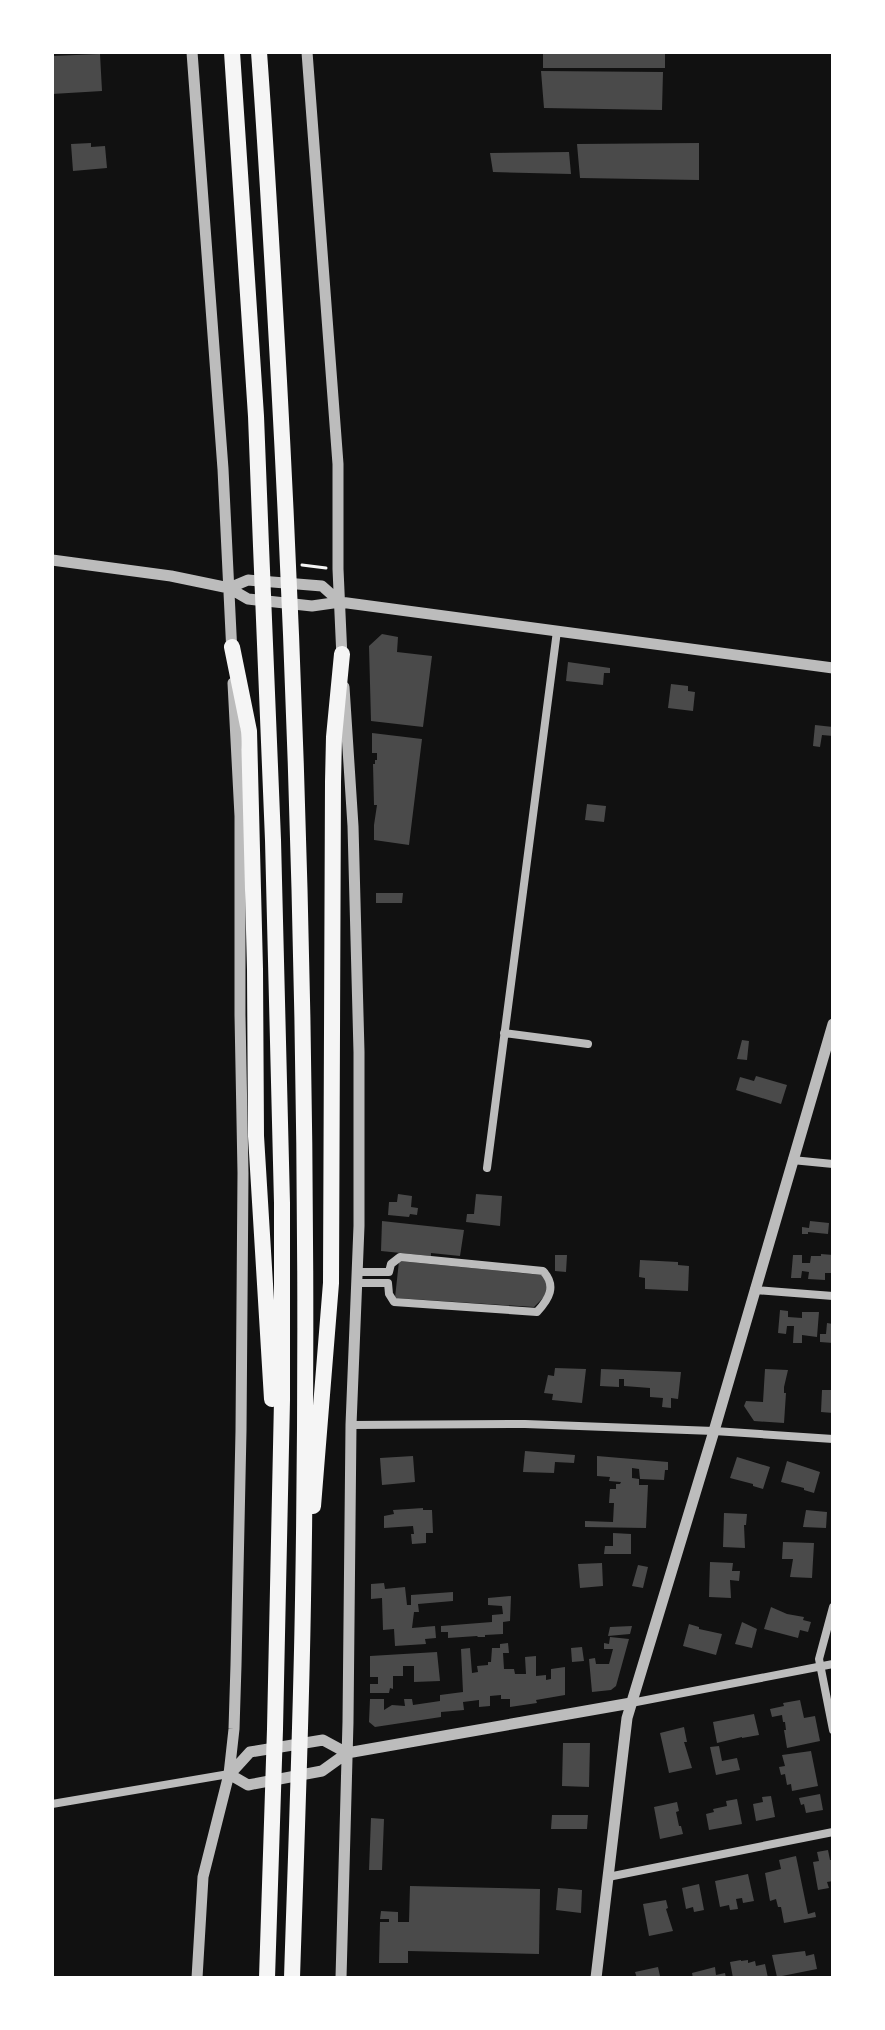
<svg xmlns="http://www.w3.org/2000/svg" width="885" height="2030" font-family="'Exo 2',sans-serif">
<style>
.building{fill:#4a4a4a}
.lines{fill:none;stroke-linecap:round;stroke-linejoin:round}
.path{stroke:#f5f5f5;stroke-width:3}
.minor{stroke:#bcbcbc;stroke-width:8}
.tertiary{stroke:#bcbcbc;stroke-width:11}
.motorway{stroke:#f5f5f5;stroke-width:16}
</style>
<rect width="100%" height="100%" fill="#111"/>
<path class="building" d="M543 52H665V68H543Z
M100 54 102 91 52 94V56Z
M541 71 663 72 662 110 544 108Z
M91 143V147L105 146 107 168 73 171 71 144Z
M699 143V180L580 178 577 144Z
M569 152 571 174 493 172 490 153Z
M382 634 398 637 397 652 432 656 423 727 371 721 369 646Z
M568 662 610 668V673H604L603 685 566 681Z
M671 684 688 686V691L695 692 693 711 668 708Z
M815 725 833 727V736L822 735 820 747 813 746Z
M372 733 422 739 409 845 374 840V825L377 805H374L373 764H375V760H377V753H372Z
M587 804 606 806 604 822 585 820Z
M376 893H403L402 903H376Z
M742 1040 749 1041 747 1060 737 1059Z
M756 1076 787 1085 781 1104 736 1090 740 1077 754 1081Z
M398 1194 412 1196 411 1207 418 1208 417 1215 410 1214 409 1217 388 1215 389 1202H397Z
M476 1194 502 1196 500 1226 466 1222 467 1214H474Z
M382 1221 464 1230 460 1256 431 1253V1256L381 1251Z
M810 1221 829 1223 828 1234 808 1232V1234H802V1227L809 1228Z
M821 1254 833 1255V1273H825V1280L808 1279 809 1272 802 1271 801 1278H791L793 1255H802V1263H810L811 1256H821Z
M555 1255H567L566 1272 555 1271Z
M640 1260 678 1262V1265L689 1266 688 1291 645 1289V1278L639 1277Z
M399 1261 542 1275 548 1285 545 1296 534 1307 395 1298Z
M780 1310 788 1311V1317L802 1318V1312H819L817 1337 802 1335V1343H793L794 1326H787L786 1334 778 1333Z
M827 1323 833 1324V1343L820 1342V1334H826Z
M555 1368 586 1369 582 1403 552 1400 553 1394 544 1393 548 1375 554 1376Z
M601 1369 681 1372 678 1399 671 1398V1408L662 1407 663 1398 650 1397V1388L624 1386V1379H619V1387L600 1386Z
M765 1369 788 1370 784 1387V1393H786L784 1423 754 1421 744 1406 746 1401 763 1402Z
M822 1390H833V1413L821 1412Z
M525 1451 575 1455 574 1463 555 1462 554 1473 523 1472Z
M413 1456 415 1482 382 1485 380 1458Z
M597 1456 668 1462V1470H665L664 1480 640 1479 639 1469 632 1468V1478L639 1479V1485H648L646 1528 585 1527V1521L613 1522 614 1503H609L610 1489H616V1484H620L621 1482 609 1481 610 1477 597 1476Z
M737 1457 770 1467 763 1489 753 1486V1484L730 1478Z
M787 1461 820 1472 814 1493 804 1490V1488L781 1482Z
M423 1508V1510H432L433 1533H426V1543L412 1544 411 1534H414L413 1526 384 1528V1516L394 1514 393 1510Z
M806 1510 827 1512 826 1528 803 1527Z
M724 1513 747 1514 746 1525H744L745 1548 723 1547Z
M613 1533 631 1534V1554H604L605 1546H613Z
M783 1542 814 1543 812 1578 790 1577 793 1559H782Z
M710 1562 733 1563 732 1571H740L739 1581 730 1580 731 1598 709 1597Z
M602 1563 603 1586 580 1588 578 1564Z
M638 1565 648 1567 643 1588 632 1586Z
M384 1583 385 1589 405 1587 407 1605H411V1595L453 1592V1601L418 1604 419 1612H414L412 1628 435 1626 436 1638 425 1639 426 1644 395 1646 394 1629 383 1630 382 1598 371 1599V1584Z
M511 1596 510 1621 503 1622V1634L485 1635V1637H478L477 1636 448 1638V1632H441V1626L492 1622V1615L503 1614 502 1606 488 1605V1598Z
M771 1607 787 1614 804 1617 803 1620 811 1622 808 1632 800 1630 798 1638 764 1629Z
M742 1622 757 1629 752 1648 735 1644Z
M689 1624 699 1627V1629L722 1634 716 1655 683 1646Z
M632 1626 630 1634 608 1636 610 1627Z
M610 1637 629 1639 616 1686 611 1690 592 1692 589 1659 595 1658 596 1664H609L613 1649H604V1643L609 1644Z
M508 1643 509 1653H503L504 1669H514L515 1674H526L525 1657 536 1656V1676L546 1675V1680L551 1679V1669L565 1667V1695L536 1700 537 1703 510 1707V1699H501V1695L490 1696V1706L479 1707V1700L463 1702 464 1710 441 1712V1717L375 1727 369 1722 370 1699H384V1710L392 1705 405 1706 404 1699H412L413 1705 440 1701V1695L463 1692 461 1649 470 1648 472 1673 478 1672 477 1666 488 1665V1662H491L492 1648H500V1644Z
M582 1647 584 1661 572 1662 571 1648Z
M437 1652 440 1681 414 1682V1666H403V1676H393V1689L390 1688 389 1693H370V1684H378V1677H370V1656Z
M800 1700 804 1718 815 1716 820 1741 787 1748 784 1730H786L785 1722H783L782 1715 772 1717 770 1709 784 1706 783 1703Z
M754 1714 759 1735 742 1738V1737L717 1743 713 1722Z
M684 1727 687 1742H684L692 1768 669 1773 660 1733Z
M563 1743H590L589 1787 562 1786Z
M719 1746 722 1761 737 1758 740 1770 716 1775 710 1747Z
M811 1751 818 1786 792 1791 791 1784 787 1785 785 1774 781 1775 779 1767 785 1766 782 1755Z
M820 1794 823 1810 806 1813 804 1804 801 1805 799 1798Z
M771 1796 775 1817 756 1821 753 1804 763 1802 762 1797Z
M737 1799 742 1824 709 1830 706 1814 714 1812 713 1809 727 1806 726 1801Z
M677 1802 679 1811 676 1812 679 1826H681L683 1834 660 1839 654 1807Z
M552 1815H588L587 1829H551Z
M371 1818 384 1819 382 1870H369Z
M828 1850 830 1860H833V1881L827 1882 829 1888 818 1890 813 1862 819 1861 817 1852Z
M796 1856 808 1914 815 1912 816 1917 784 1923 781 1907H778L776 1899 770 1901 765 1873 781 1869 779 1860Z
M748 1874 754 1901 743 1903 742 1898 736 1899 738 1909 730 1910 729 1905 720 1907 715 1881Z
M699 1884 704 1910 694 1912 693 1907 686 1909 682 1888Z
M410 1886 540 1889 539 1954 408 1951V1963H379L380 1922H389V1919H380L381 1911 398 1912V1922H409Z
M558 1888 582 1890 581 1913 556 1910Z
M666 1900 668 1908 666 1909 673 1931 649 1936 643 1904Z
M805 1951 806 1956 814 1954 817 1969 777 1977 772 1955Z
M741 1960V1961L748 1960V1963L755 1961 756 1966 765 1964 768 1978H733L730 1962Z
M658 1967 660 1976 657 1978H637L635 1972Z
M715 1967 716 1975 725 1973 726 1978H693L692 1973Z"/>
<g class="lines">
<path class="path" d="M302 565 326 568"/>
<path class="minor" d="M504 1033 588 1044
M792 1160 833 1164
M487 1168 557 631
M357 1283H388L389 1294 394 1302 537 1312C549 1299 557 1286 543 1271L400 1257 391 1264 389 1272H357
M754 1290 833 1296
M351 1425 525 1424 714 1431 833 1439
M833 1607 819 1659 833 1730
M631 1703 833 1664
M52 1804 229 1774
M608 1877 833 1832"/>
<path class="tertiary" d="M192 52 223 469 232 654
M307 52 338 464V569L342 658
M52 560 171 576 229 588 248 599 312 606 340 602 833 668
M229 588 248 580 322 586 340 602
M229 1774 248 1785 322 1771 347 1753 631 1703
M230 1774 250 1752 323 1740 347 1753
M197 1978 203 1877 229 1774 234 1729 236 1665 241 1431 243 1173 240 1015V816L233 683
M341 1978 348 1722 351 1425 359 1226V1052L353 826 344 687
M596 1978 627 1718 714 1431 833 1024"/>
<path class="motorway" d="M232 52 256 416 261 546 273 840 282 1203V1400L275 1729 267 1978
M259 52C267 161 273 271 279 381 301 787 310 1194 303 1600 301 1726 296 1852 292 1978
M232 647 249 731 255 969 256 1136 272 1399
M313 1506 331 1283 333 782 334 737 342 654"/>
</g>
<rect width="885" height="2030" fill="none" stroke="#ffffff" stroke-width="108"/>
</svg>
